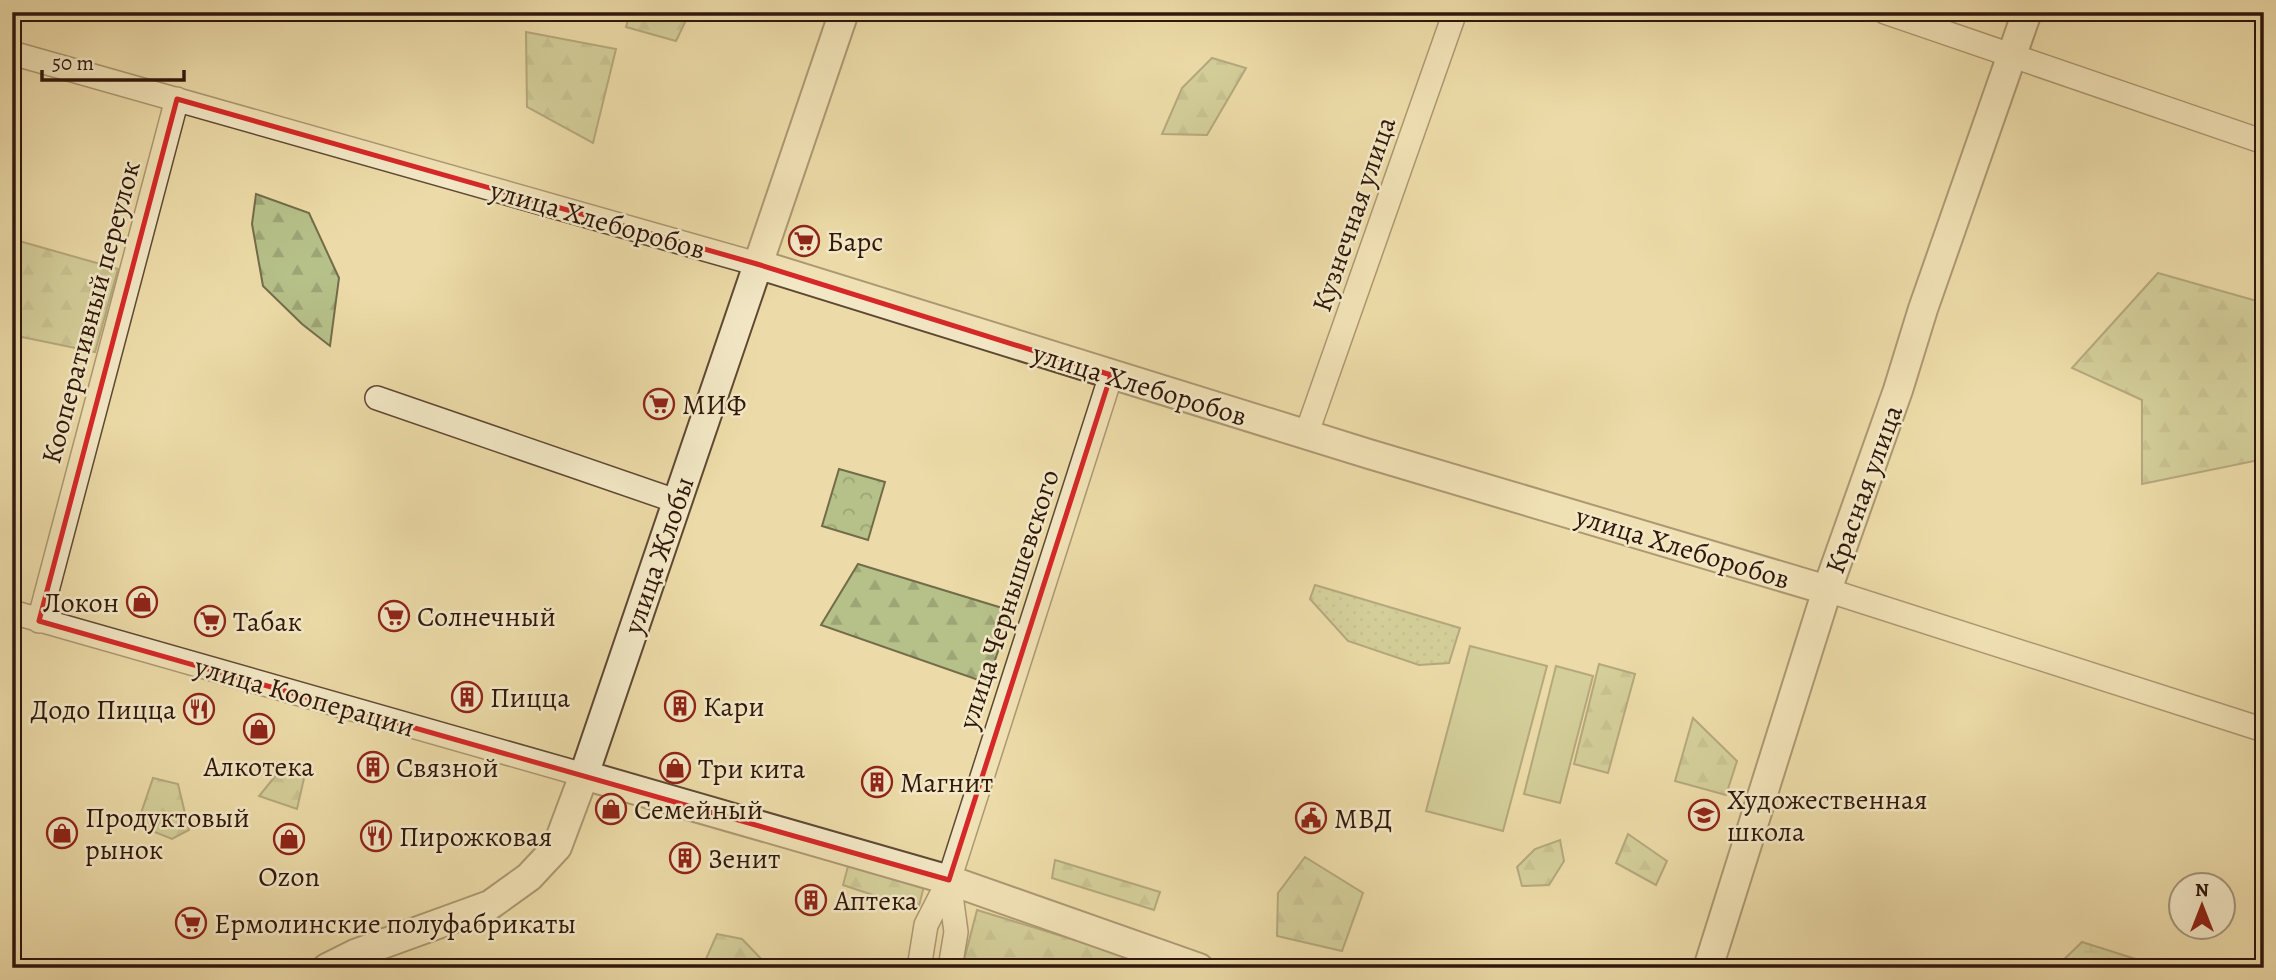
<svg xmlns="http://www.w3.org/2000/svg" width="2276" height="980" font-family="Alegreya,serif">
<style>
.grass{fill:url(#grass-dots);stroke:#736c4a;stroke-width:2}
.forest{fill:url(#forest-firs);stroke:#736c4a;stroke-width:2}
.wetland{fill:url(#wetland-marsh);stroke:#736c4a;stroke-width:2}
.park{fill:url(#park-crowns);stroke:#736c4a;stroke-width:2}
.pitch{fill:#b6c089;stroke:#736c4a;stroke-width:2}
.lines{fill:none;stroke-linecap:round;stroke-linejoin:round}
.minor-casing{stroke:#5f4833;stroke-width:26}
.tertiary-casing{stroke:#5f4833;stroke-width:32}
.minor{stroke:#f3e8c6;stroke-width:23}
.tertiary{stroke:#f3e8c6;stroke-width:28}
.marked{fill:none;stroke:#d62828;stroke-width:5;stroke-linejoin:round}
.labels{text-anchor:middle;stroke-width:5;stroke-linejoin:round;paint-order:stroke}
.street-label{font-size:28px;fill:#30170c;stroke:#f3e8c6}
.poi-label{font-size:28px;fill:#30170c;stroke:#f3e8c6;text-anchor:start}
</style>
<defs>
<pattern id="grass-dots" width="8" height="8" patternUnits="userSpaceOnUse" patternTransform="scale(1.75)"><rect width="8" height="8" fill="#b6c089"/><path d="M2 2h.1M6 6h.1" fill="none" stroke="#9da475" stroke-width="1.8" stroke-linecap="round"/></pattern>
<pattern id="forest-firs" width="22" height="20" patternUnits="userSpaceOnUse" patternTransform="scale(1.75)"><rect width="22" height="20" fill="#b6c089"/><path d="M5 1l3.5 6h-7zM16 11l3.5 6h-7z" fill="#9da475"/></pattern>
<pattern id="wetland-marsh" width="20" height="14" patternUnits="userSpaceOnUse" patternTransform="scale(1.75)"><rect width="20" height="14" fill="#b6c089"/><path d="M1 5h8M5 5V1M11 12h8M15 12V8" fill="none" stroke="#9da475"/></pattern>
<pattern id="park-crowns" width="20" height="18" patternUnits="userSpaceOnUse" patternTransform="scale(1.75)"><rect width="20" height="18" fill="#b6c089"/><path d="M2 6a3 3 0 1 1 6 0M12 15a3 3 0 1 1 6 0" fill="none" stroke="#9da475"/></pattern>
</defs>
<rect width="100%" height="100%" fill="#ecdba8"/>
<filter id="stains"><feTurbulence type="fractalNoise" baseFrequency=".00286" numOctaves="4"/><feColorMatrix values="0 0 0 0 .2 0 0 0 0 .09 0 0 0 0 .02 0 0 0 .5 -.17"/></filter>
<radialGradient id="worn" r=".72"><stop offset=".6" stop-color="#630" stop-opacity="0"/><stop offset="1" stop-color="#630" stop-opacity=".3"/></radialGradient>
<path class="grass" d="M1315 585 1460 628 1449 663 1419 665 1348 641 1310 599Z"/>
<path class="forest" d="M630 12H690L676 41 626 27Z
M526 32 616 49 593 143 527 107Z
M1212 58 1246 68 1207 135 1162 134 1182 88Z
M256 194 309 213 339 278 330 346 302 324 263 286 252 224Z
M12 239 118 269 95 352 12 335Z
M2158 273 2264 303V459L2142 484V400L2072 368Z
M858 564 1012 611 987 683 821 625Z
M1599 664 1635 674 1608 773 1574 764Z
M1693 718 1737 761 1726 795 1675 781Z
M282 768 305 774 297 809 259 796Z
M153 778 178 784 189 830 172 839 137 825Z
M1628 834 1667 861 1656 885 1616 863Z
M1560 840 1564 861 1549 885 1522 886 1517 867 1535 849Z
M1305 857 1363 893 1342 951 1277 936 1278 893Z
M850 859 925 882 918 910 843 885Z
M1055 860 1160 892 1154 910 1052 878Z
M977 910 1123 955 1119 968H962Z
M717 934 742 939 770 968H702Z"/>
<path class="wetland" d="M2082 942 2164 968H2055Z"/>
<path class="park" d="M839 469 885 482 868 540 822 526Z"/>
<path class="pitch" d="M1470 646 1547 666 1503 831 1426 811Z
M1556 666 1593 676 1560 803 1524 794Z"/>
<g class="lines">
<g class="minor-casing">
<path id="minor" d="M1885 12 2264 142
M12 53 757 264
M377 398 676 501
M1306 435 1455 12
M1827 590 2264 730
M12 612 584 775
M39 621 177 99
M949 880 956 932 950 968
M919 968 926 925 949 880 1111 375"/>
</g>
<g class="tertiary-casing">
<path id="tertiary" d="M757 264 1369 454 1827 590
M584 775 949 880 1199 968
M327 968 355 954 490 905 529 877 557 847 584 775 844 12
M1708 968 1827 590 1898 390 1923 309 2027 12"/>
</g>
<use href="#minor" class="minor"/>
<use href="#tertiary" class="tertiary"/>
</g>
<path d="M0 0H2276V980H0ZM177 99 757 264 1111 375 949 880 39 621Z" fill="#ecdba8" fill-opacity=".55" fill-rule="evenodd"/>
<path class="marked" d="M177 99 757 264 1111 375 949 880 39 621Z"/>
<defs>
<g id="supermarket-ring" transform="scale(1.575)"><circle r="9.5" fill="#f3e8c6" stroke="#8f2418" stroke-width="1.5"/><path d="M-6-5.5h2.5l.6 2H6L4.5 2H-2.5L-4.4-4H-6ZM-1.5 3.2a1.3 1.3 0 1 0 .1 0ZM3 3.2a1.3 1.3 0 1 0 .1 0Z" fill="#8f2418"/></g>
<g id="shop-ring" transform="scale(1.575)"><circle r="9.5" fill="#f3e8c6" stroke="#8f2418" stroke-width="1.5"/><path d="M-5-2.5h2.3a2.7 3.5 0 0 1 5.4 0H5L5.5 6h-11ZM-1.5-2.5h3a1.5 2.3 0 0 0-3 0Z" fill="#8f2418"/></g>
<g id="building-ring" transform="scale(1.575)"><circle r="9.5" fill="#f3e8c6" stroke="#8f2418" stroke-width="1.5"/><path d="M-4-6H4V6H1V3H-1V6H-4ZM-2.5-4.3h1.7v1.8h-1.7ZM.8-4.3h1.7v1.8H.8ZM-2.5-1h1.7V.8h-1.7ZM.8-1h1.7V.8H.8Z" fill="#8f2418"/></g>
<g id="restaurant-ring" transform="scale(1.575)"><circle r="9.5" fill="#f3e8c6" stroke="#8f2418" stroke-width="1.5"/><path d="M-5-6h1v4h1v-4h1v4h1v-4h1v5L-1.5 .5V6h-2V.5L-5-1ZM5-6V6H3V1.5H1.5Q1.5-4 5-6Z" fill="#8f2418"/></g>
<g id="school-ring" transform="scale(1.575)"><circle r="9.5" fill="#f3e8c6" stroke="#8f2418" stroke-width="1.5"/><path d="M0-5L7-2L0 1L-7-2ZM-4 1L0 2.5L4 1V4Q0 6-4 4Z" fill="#8f2418"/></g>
<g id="civic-ring" transform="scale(1.575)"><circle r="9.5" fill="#f3e8c6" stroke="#8f2418" stroke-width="1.5"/><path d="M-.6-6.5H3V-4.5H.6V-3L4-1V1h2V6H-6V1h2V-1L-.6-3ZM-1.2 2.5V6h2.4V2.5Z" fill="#8f2418"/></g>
</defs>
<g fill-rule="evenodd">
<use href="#supermarket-ring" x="804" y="241"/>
<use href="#supermarket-ring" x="659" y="404"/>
<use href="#shop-ring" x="142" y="602"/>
<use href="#supermarket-ring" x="394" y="616"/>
<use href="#supermarket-ring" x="210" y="621"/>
<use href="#building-ring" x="467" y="697"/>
<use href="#building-ring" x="680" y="706"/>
<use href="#restaurant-ring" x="199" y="709"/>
<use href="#shop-ring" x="259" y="729"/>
<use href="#building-ring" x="373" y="767"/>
<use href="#shop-ring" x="675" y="768"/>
<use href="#building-ring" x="877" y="782"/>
<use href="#shop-ring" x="611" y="809"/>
<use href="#school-ring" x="1704" y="815"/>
<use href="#civic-ring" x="1311" y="818"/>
<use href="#shop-ring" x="62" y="833"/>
<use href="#restaurant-ring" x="376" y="836"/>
<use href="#shop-ring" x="289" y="839"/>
<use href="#building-ring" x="685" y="858"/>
<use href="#building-ring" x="811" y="900"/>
<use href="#supermarket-ring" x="191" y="923"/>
</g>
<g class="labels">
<g class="street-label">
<text transform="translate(1353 214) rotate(-71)" y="10">Кузнечная улица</text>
<text transform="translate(598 219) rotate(16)" y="10">улица Хлеборобов</text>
<text transform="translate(90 312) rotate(-75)" y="10">Кооперативный переулок</text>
<text transform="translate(1140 384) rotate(17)" y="10">улица Хлеборобов</text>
<text transform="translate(1863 489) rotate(-70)" y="10">Красная улица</text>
<text transform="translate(1683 547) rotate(17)" y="10">улица Хлеборобов</text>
<text transform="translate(658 555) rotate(-71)" y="10">улица Жлобы</text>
<text transform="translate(1008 599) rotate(-72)" y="10">улица Чернышевского</text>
<text transform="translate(305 696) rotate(16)" y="10">улица Кооперации</text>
</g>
<g class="poi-label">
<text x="827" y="251">Барс</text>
<text x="682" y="414">МИФ</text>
<text x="119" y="612" text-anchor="end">Локон</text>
<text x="417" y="626">Солнечный</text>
<text x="233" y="631">Табак</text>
<text x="490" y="707">Пицца</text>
<text x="703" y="716">Кари</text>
<text x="176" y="719" text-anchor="end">Додо Пицца</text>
<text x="259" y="776" text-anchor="middle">Алкотека</text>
<text x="396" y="777">Связной</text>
<text x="698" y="778">Три кита</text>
<text x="900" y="792">Магнит</text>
<text x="1727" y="809">Художественная<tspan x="1727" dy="32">школа</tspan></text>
<text x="634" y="819">Семейный</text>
<text x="85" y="827">Продуктовый<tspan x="85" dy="32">рынок</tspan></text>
<text x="1334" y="828">МВД</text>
<text x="399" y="846">Пирожковая</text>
<text x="708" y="868">Зенит</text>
<text x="289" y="886" text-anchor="middle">Ozon</text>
<text x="834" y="910">Аптека</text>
<text x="214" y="933">Ермолинские полуфабрикаты</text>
</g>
</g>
<rect width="2276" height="980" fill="none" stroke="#ecdba8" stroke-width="42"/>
<rect x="14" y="14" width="2248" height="952" fill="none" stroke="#30170c" stroke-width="3.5"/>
<rect x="21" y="21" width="2234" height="938" fill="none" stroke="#30170c" stroke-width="2"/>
<g transform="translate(2202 906)"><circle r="33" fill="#f3e8c6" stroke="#a5947c" stroke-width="2"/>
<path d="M0-5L12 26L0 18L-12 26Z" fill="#8f2418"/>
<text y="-10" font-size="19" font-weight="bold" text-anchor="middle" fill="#30170c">N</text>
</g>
<path d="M42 70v10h142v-10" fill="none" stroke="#30170c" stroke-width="3.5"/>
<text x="52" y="70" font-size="21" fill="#30170c" stroke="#f3e8c6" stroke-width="5" paint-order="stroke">50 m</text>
<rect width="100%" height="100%" filter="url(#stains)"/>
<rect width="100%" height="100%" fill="url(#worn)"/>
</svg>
